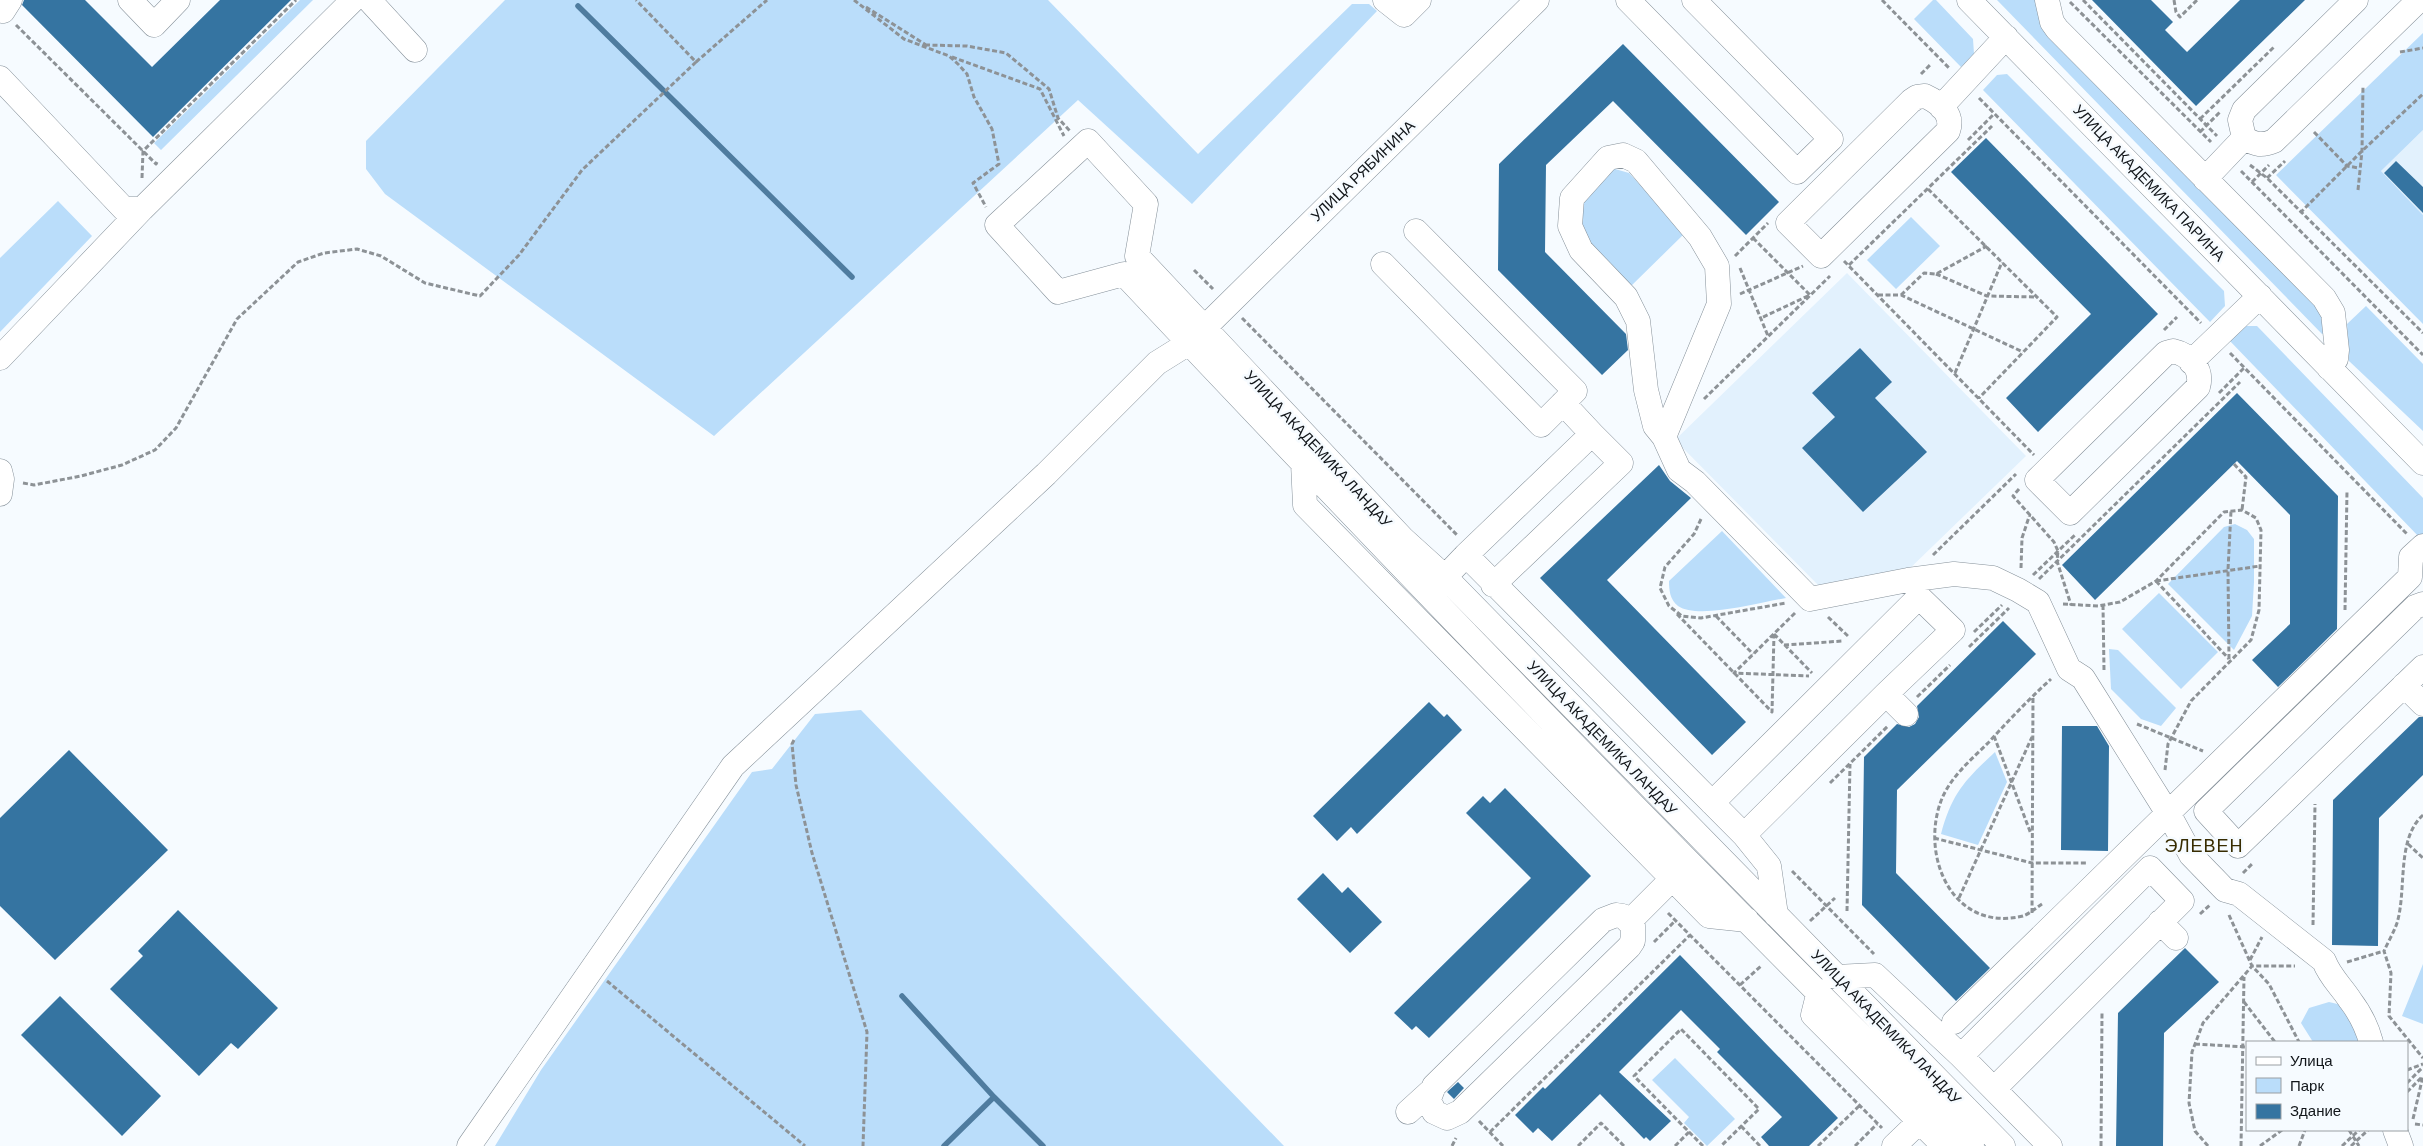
<svg xmlns="http://www.w3.org/2000/svg" width="2423" height="1146" font-family="Barlow,sans-serif">
<style>
.built{fill:#e2f1fd}
.green{fill:#baddfa}
.lines{fill:none;stroke-linecap:round;stroke-linejoin:round}
.stream{stroke:#4f7c9f;stroke-width:5.5}
.building{fill:#3574a1}
.minor-casing{stroke:#86919a;stroke-width:25}
.path{stroke:#8d9296;stroke-width:3;stroke-dasharray:5 2.5;stroke-linecap:butt}
.minor{stroke:#fff;stroke-width:24}
.labels{text-anchor:middle;stroke-width:5;stroke-linejoin:round;paint-order:stroke}
.street-label{font-size:15px;fill:#111519;stroke:#f6fbff}
.quarter-label{font-size:18px;letter-spacing:1px;fill:#382c01;stroke:#f6fbff}
</style>
<rect width="100%" height="100%" fill="#f6fbff"/>
<path class="built" d="M2423 130V215L2381 171Z
M1847 273 2026 456 1903 575 1820 587 1675 440Z"/>
<path class="green" d="M300 0H313L161 150 154 143Z
M505 0H1048L1198 154 1352 4H1369L1377 11 1192 204 1078 100 714 436 385 194 366 169V141Z
M1933 0H1936L1973 39 1974 54 1961 67 1914 19Z
M1997 0H2038L2319 304 2328 331 2322 334Z
M2423 33V130L2381 171 2423 215V324L2276 175Z
M2007 74 2224 291 2225 306 2210 322 1983 90 1997 75Z
M1615 169 1629 173 1685 233 1629 288C1604 262 1559 231 1587 193 1597 180 1599 175 1615 169Z
M58 201 92 236 0 332V258Z
M1911 217 1940 246 1896 289 1867 260Z
M2366 306 2423 364V431L2349 361 2347 324Z
M2245 326H2257L2423 498V537L2421 539 2229 340Z
M2235 524 2247 530 2254 539V582L2252 616 2234 650 2168 584 2224 527Z
M1722 531 1786 598C1762 602 1698 620 1678 606 1670 600 1669 590 1669 581Z
M2159 593 2218 652 2181 689 2122 629Z
M2109 649 2118 650 2176 708 2161 726 2141 719 2111 689Z
M861 710 1284 1146H495L541 1070 752 772 772 769 815 714Z
M1995 752 2007 782 1978 845 1941 834C1952 793 1965 780 1995 752Z
M2423 964V1024L2402 1016Z
M2329 1002 2346 1006 2361 1042H2313L2301 1023 2309 1008Z
M1675 1058 1735 1119 1707 1146 1684 1123 1689 1117 1652 1080Z"/>
<g class="lines">
<path class="stream" d="M578 6 852 277
M902 996 994 1097 1043 1146
M944 1146 994 1097"/>
</g>
<path class="building" d="M24 0H85L152 67 220 0H291L153 137 22 5Z
M2092 0H2151L2173 22 2165 30 2187 52 2240 0H2305L2196 106Z
M1623 44 1779 202 1746 235 1613 101 1546 165 1545 252 1626 334 1628 350 1602 375 1498 270 1499 164Z
M1986 138 2158 314 2038 432 2006 398 2091 314 1951 172Z
M2396 161 2423 187V213L2384 173Z
M1860 348 1892 382 1875 398 1927 452 1863 512 1802 448 1835 417 1812 393Z
M2237 393 2338 496 2337 629 2278 687 2252 660 2290 624V515L2237 461 2095 600 2062 565Z
M1659 465 1670 481 1691 498 1607 580 1746 722 1712 755 1540 578Z
M2003 621 2036 654 1897 790 1896 873 1990 968 1956 1001 1862 905 1864 757 1897 724 1909 727 1915 724 1919 717 1917 706Z
M1429 702 1444 717 1447 714 1462 730 1357 834 1351 827 1337 841 1313 816Z
M2419 717H2423V775L2379 818 2378 946 2332 945 2333 800Z
M2062 726H2097L2109 746 2108 851 2061 850Z
M69 750 168 850 55 960 0 906V818Z
M1505 788 1591 876 1429 1038 1416 1026 1412 1030 1394 1013 1531 878 1466 813 1483 796 1490 803Z
M1323 873 1342 893 1348 887 1382 922 1350 953 1297 899Z
M178 910 278 1008 238 1049 231 1043 199 1076 110 989 143 956 138 951Z
M2185 948 2219 982 2164 1033 2163 1146H2116L2118 1013Z
M1680 955 1838 1118 1809 1146H1769L1761 1137 1782 1117 1717 1052 1720 1049 1681 1010 1619 1072 1671 1121 1650 1141 1646 1137 1644 1139 1600 1094 1552 1141 1538 1128 1533 1133 1515 1115 1543 1087 1545 1089Z
M60 996 161 1096 122 1136 21 1035Z
M1458 1082 1464 1088 1454 1099 1447 1092Z"/>
<g class="lines">
<g class="minor-casing">
<path id="minor" d="M130 0 154 25 178 0
M369 0 415 50
M1385 0 1404 15 1419 0
M1628 0 1797 172 1831 139 1694 0
M1969 0 2423 463
M2047 0 2052 22 2057 29 2324 298 2333 313 2337 350 2336 359 2329 368
M2356 0 2244 110 2240 120 2244 138C2256 145 2262 146 2274 141L2419 0
M3 11 10 0
M0 78 124 209H142
M1925 96C1940 103 1954 114 1948 131L1821 256 1788 223 1911 101 1917 97Z
M1941 107 2006 37
M1623 155 1636 161 1700 237 1717 266 1719 304 1664 437 1655 426 1646 390 1638 321 1626 297 1581 250 1570 226 1572 198 1608 158Z
M2205 179 2244 138
M1383 264 1541 425 1575 391 1416 231
M2173 351C2191 355 2203 370 2198 387L2070 513 2037 480 2166 353Z
M0 358 142 209 353 0
M2191 362 2260 296
M1563 403 1592 434
M1664 437 1679 470 1695 482 1810 599 1908 580 1954 574 1993 578 2018 590 2038 602 2069 669 2083 678 2172 820 2191 855 2225 890 2239 894 2324 961C2330 977 2341 986 2350 1000 2360 1013 2367 1027 2371 1042
M1303 463 1305 505 1709 916 1747 920
M0 471 2 479 0 494
M1466 555 1592 434 1621 463 1493 585
M1445 577 1466 555 1744 835 1769 866 1776 915
M2423 604 2415 607 2206 811 2238 846 2423 667
M2404 685 2423 704
M1886 694 1906 714
M1712 803 1919 597 1953 630 1886 694 1744 835
M1616 915 1623 916 1633 926V941L1629 947 1460 1112 1447 1118 1434 1112 1429 1099 1434 1086 1603 920Z
M1630 921 1672 879
M2160 922 2176 938
M1836 977 1875 975 1961 1056 2050 1146
M1819 991 1813 1015 1944 1146
M1954 1022 2410 577 2411 557 2423 546
M1961 1056 2150 868 2182 901 1994 1089
M1408 1112 1430 1092
M2395 1130 2401 1146
M469 1146 733 766 1046 474 1157 363 1189 343 1537 0
M1894 1146 1919 1122
M1972 1146C1684 861 1402 570 1124 274L1058 292 997 225 1088 141 1146 204 1137 256 1403 539 1445 577 2003 1146"/>
</g>
<path class="path" d="M854 0 904 39 949 56 959 65 967 74 974 97 992 129 999 164 973 183 986 207
M1882 0 1950 69
M2083 0 2217 136
M2174 0 2176 12 2180 17 2197 0
M2070 2 2211 142
M866 7 926 45
M16 25 143 151 156 164 157 162
M925 45 967 46 1006 53 1049 89 1058 118 1070 131
M2400 52 2423 48
M952 57 1040 89 1064 136
M696 62 767 0
M1921 74 1931 64
M1979 98 2201 323
M2200 119 2274 47
M2200 132 2220 112
M2314 132 2347 166 2359 168
M1968 140 1994 114
M2250 165 2267 178 2423 333
M2241 171 2423 355
M142 178 143 151 296 0
M2267 178 2285 161
M2252 182 2269 165
M1928 189 2057 317 1979 398
M2358 190 2362 151 2363 86
M2300 213 2362 151 2423 94
M1753 238 1810 295 1761 318
M1735 256 1768 223
M1844 261 2034 455
M1849 265 1992 126
M1740 268 1768 336
M1194 270 1213 289
M1936 274 1987 296 2036 297
M1740 294 1803 266
M1878 295H1901L2023 352
M1901 295 1924 273 1936 274 1987 246
M1242 318 1458 536
M2164 330 2177 317
M2230 353 2407 534
M1955 373 2002 262
M2219 393 2244 368
M1704 399 1830 276
M2234 464 2246 477 2242 510
M23 483 34 485 81 476 122 465 155 450 176 428 237 319 298 262 324 253 357 249 381 256 425 283 480 296 519 255 582 170 696 62 636 0
M2019 489 2013 496 2054 542 2058 551 2057 561 2071 605
M1701 519 1694 534 1665 567 1660 588 1669 606 1682 616 1701 618 1786 603
M1933 555 2016 474
M2021 568 2022 538 2030 514
M2033 575 2076 534
M2039 579 2240 382
M2156 581 2229 659
M2156 581 2260 566
M2063 604 2098 606 2120 602 2156 581 2224 512 2242 510 2256 518 2261 530 2259 610 2251 640 2191 701 2168 744 2165 770
M2103 605 2104 670
M2345 610 2347 491
M1795 613 1734 673 1809 676
M1677 614 1772 712 1774 634
M1716 616 1753 654
M1828 617 1849 637
M1974 632 2002 605
M1774 634 1812 673
M1784 645 1843 641
M1969 647 2009 608
M2229 659 2228 570 2231 511
M1917 697 1950 665
M2137 724 2203 751
M1994 736 2031 834
M794 740 792 744 796 785 812 853 867 1032 863 1146
M1830 783 1888 726
M2423 815C2396 839 2407 890 2397 923 2394 932 2388 942 2384 951L2391 973 2389 1016 2423 1058
M1934 838 2032 863H2086
M2408 844 2423 858
M1792 871 1874 954
M2243 873 2253 863
M1959 898 2032 737
M2042 904C2036 908 2029 914 2023 916 1953 933 1920 857 1941 801 1950 777 1972 759 1989 742 2009 720 2029 699 2051 679
M1847 911 1850 764
M1668 913 1882 1128
M2032 913 2033 696
M2200 914 2210 905
M2229 915 2252 966 2269 984 2299 1042
M1810 921 1835 898
M2313 925 2315 804
M1654 942 1676 920
M2250 960 2262 937
M2347 962 2384 951
M607 981 805 1146
M1740 985 1761 966
M2244 1002 2275 1042
M2195 1044 2247 1047
M2407 1070 2423 1064
M2407 1083 2423 1067
M2407 1092 2422 1077
M2413 1119 2423 1076
M1479 1121 1503 1146
M2415 1124 2423 1125
M1741 1126 1760 1146
M2349 1130 2359 1146
M1490 1132 1690 935
M1689 1132 1703 1146
M1452 1146 1456 1138
M1578 1146 1601 1123 1624 1146
M1675 1146 1689 1132 1634 1076 1681 1029 1759 1109 1721 1146
M1818 1146 1859 1106
M1855 1146 1877 1124
M2101 1146 2102 1013
M2208 1146 2195 1131 2189 1103 2192 1052 2203 1023 2252 966H2295
M2241 1146 2244 977
M2260 1146 2282 1130
M2299 1146 2305 1130
M2342 1146 2359 1130
M2351 1146 2368 1130"/>
<use href="#minor" class="minor"/>
</g>
<g class="labels">
<g class="street-label">
<text transform="translate(1363 171) rotate(-44)" y="5">УЛИЦА РЯБИНИНА</text>
<text transform="translate(2149 183) rotate(46)" y="5">УЛИЦА АКАДЕМИКА ПАРИНА</text>
<text transform="translate(1318 449) rotate(47)" y="5">УЛИЦА АКАДЕМИКА ЛАНДАУ</text>
<text transform="translate(1602 738) rotate(46)" y="5">УЛИЦА АКАДЕМИКА ЛАНДАУ</text>
<text transform="translate(1886 1027) rotate(46)" y="5">УЛИЦА АКАДЕМИКА ЛАНДАУ</text>
</g>
<g class="quarter-label">
<text x="2204" y="852">ЭЛЕВЕН</text>
</g>
</g>
<rect x="2246" y="1041" width="162" height="90" fill="#f6fbff" stroke="#9a9fa3"/>
<rect x="2256" y="1057" width="25" height="8" fill="#ffffff" stroke="#9a9fa3"/>
<text x="2290" y="1066" font-size="15" fill="#111519">Улица</text>
<rect x="2256" y="1078" width="25" height="15" fill="#baddfa" stroke="#9a9fa3"/>
<text x="2290" y="1091" font-size="15" fill="#111519">Парк</text>
<rect x="2256" y="1104" width="25" height="15" fill="#3574a1" stroke="#9a9fa3"/>
<text x="2290" y="1116" font-size="15" fill="#111519">Здание</text>
</svg>
